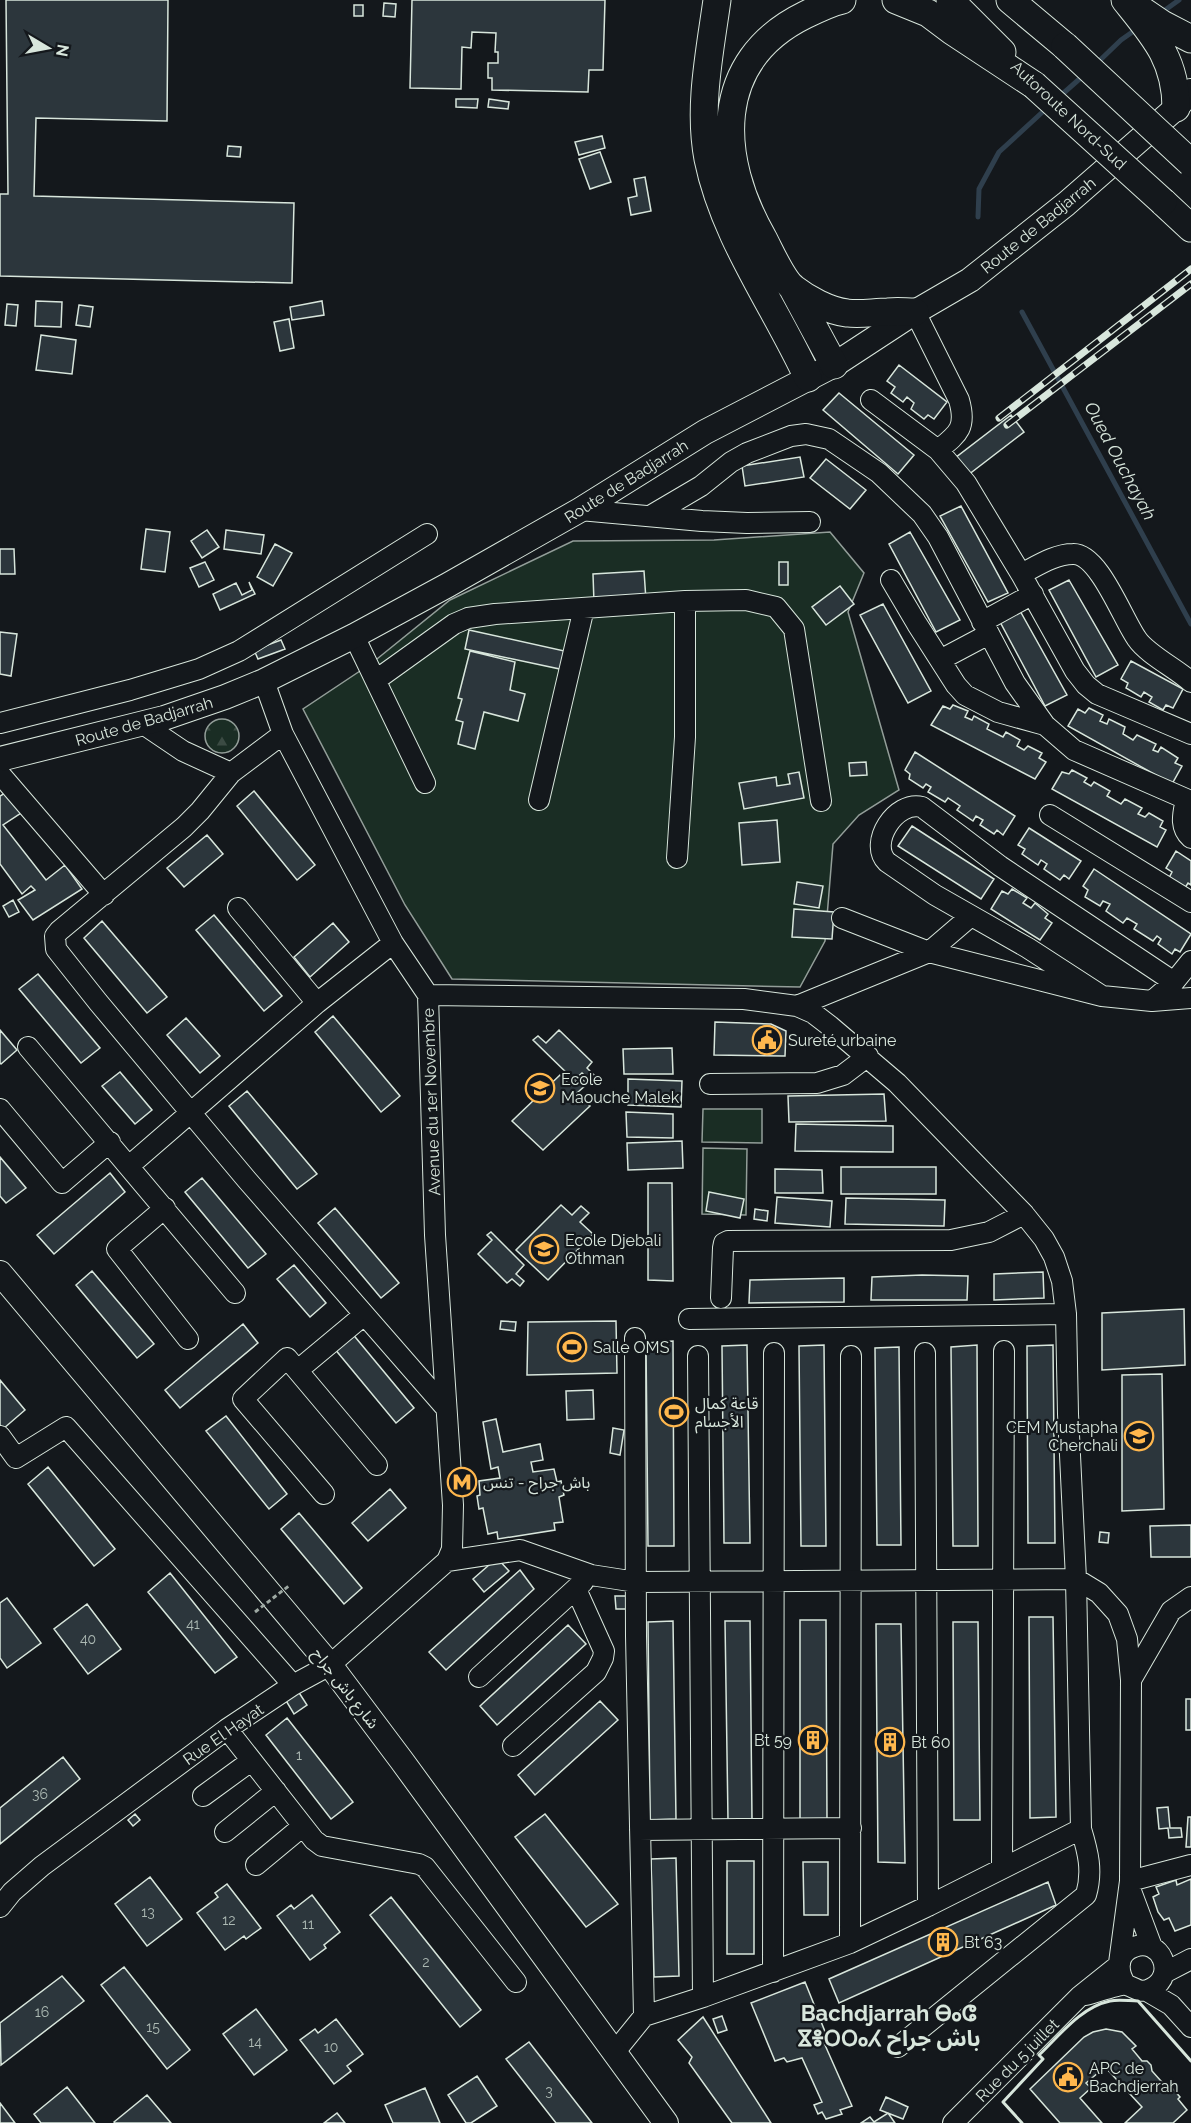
<svg xmlns="http://www.w3.org/2000/svg" width="1191" height="2123" font-family="Raleway,'Noto Sans Arabic','Noto Sans Tifinagh',sans-serif">
<style>
.forest{fill:url(#forest-firs);stroke:#939e99;stroke-width:1.5}
.green{fill:#1a2d24;stroke:#939e99;stroke-width:1.5}
.lines{fill:none;stroke-linecap:round;stroke-linejoin:round}
.stream{stroke:#2f3f4d;stroke-width:5}
.building{fill:#2c363c;stroke:#d8e6dc;stroke-width:1.5}
.minor-casing{stroke:#d8e6dc;stroke-width:22}
.major-casing{stroke:#d8e6dc;stroke-width:26}
.highway-casing{stroke:#d8e6dc;stroke-width:29}
.minor{stroke:#14181c;stroke-width:20}
.major{stroke:#14181c;stroke-width:24}
.highway{stroke:#14181c;stroke-width:27}
.rail-casing{stroke:#d8e6dc;stroke-width:7}
.rail{stroke:#14181c;stroke-width:4.5;stroke-dasharray:14;stroke-linecap:butt}
.highway-bridge-casing{stroke:#d8e6dc;stroke-width:29;stroke-linecap:butt}
.path-bridge{stroke:#9da8a2;stroke-width:3;stroke-dasharray:4.5 3;stroke-linecap:butt}
.highway-bridge{stroke:#14181c;stroke-width:27}
.wall{stroke:#d8e6dc;stroke-width:3}
.labels{text-anchor:middle;stroke-width:4.5;stroke-linejoin:round;paint-order:stroke}
.number-label{font-size:14px;fill:#adbab4}
.street-label{font-size:16px;fill:#d8e6dc;stroke:#14181c}
.poi-label{font-size:16px;fill:#d8e6dc;stroke:#14181c;text-anchor:start}
.water-label{font-size:18px;font-style:italic;fill:#d8e6dc;stroke:#14181c}
.district-label{font-size:22px;font-weight:bold;fill:#d8e6dc;stroke:#14181c}
</style>
<defs>
<pattern id="forest-firs" width="22" height="20" patternUnits="userSpaceOnUse" patternTransform="scale(1.5)"><rect width="22" height="20" fill="#1a2d24"/><path d="M5 1l3.5 6h-7zM16 11l3.5 6h-7z" fill="#3b4b43"/></pattern>
</defs>
<rect width="100%" height="100%" fill="#14181c"/>
<path class="forest" d="M205 736a17 17 0 1 1 34 0a17 17 0 1 1-34 0Z"/>
<path class="green" d="M830 532 864 573 848 612 899 790 859 815 833 844 825 941 800 987 452 979 405 905 303 709 372 663 450 600 573 541 714 540Z
M703 1109H762V1143L702 1142Z
M703 1148 747 1149 746 1215 702 1214Z"/>
<g class="lines">
<path class="stream" d="M1161 13 1179 0
M1095 65 1121 40 1138 28
M1059 97 1084 75
M978 217 979 189 999 152 1048 107
M1022 312 1191 624"/>
</g>
<path class="building" d="M6 0H168L167 121 36 118 34 196 294 203 292 283 0 276V194H8Z
M412 0H605L603 70H589L588 92 492 90V78H488V63H498V52H495L496 33 472 32 471 48 462 47 461 89 410 88Z
M384 3 396 4 395 17 383 16Z
M354 5H363V16H354Z
M456 99H478L477 108 456 107Z
M489 99 509 102 508 109 488 107Z
M602 136 605 148 579 155 575 142Z
M228 146 241 147 240 157 227 156Z
M600 152 611 182 590 189 579 159Z
M645 177 651 211 631 215 628 198 637 196 634 179Z
M36 301 62 302 61 327 35 326Z
M322 301 324 315 292 320 290 307Z
M7 304 18 305 16 326 5 325Z
M79 305 93 307 90 327 76 325Z
M289 319 294 348 280 351 274 322Z
M41 335 76 340 72 374 36 370Z
M899 365 947 402 934 419 928 415 924 419 911 409 914 403 907 397 903 402 891 393 895 387 887 381Z
M839 393 914 455 898 474 823 410Z
M1011 415 1024 432 955 485 942 468Z
M800 457 804 477 745 486 742 466Z
M826 459 866 490 850 509 810 478Z
M961 506 1008 593 988 602 940 516Z
M146 529 170 532 165 572 141 569Z
M207 530 219 547 202 558 191 541Z
M226 530 264 535 261 554 224 549Z
M910 532 960 620 936 632 889 544Z
M275 544 292 553 273 586 257 577Z
M0 549H14L15 574H0Z
M205 562 214 580 199 587 190 568Z
M779 562H788V585H779Z
M644 571 646 600 594 603 593 574Z
M1069 580 1118 665 1096 677 1049 590Z
M249 582 255 594 220 610 213 594 236 583 242 595 252 590Z
M840 586 854 604 826 625 812 607Z
M883 604 931 691 908 703 860 615Z
M1019 609 1067 695 1045 706 999 620Z
M469 630 578 654 574 672 465 649Z
M0 632 17 634 11 676 0 674Z
M281 640 285 649 258 659 254 650Z
M470 651 515 662 510 690 525 694 518 721 484 712 475 749 458 744 463 722 456 720 462 699 458 698Z
M1131 661 1183 689 1173 708 1166 705 1163 710 1149 702 1152 697 1144 692 1141 697 1126 688 1128 683 1121 679Z
M953 705 968 711 965 717 972 720 974 716 989 724 987 729 1003 737 1006 732 1020 740 1017 746 1024 750 1028 746 1042 753 1039 758 1046 762 1035 779 931 725 943 706 950 709Z
M1089 708 1103 715 1100 721 1107 724 1109 719 1125 727 1123 734 1133 740 1137 735 1156 744 1153 750 1158 752 1161 747 1178 758 1175 763 1182 766 1172 784 1068 726 1078 709 1085 713Z
M915 752 1015 816 1003 835 997 830 994 834 980 825 983 820 976 816 973 821 957 810 960 806 948 798 945 802 928 792 931 787 926 784 923 788 909 779 910 774 905 770Z
M866 762 867 775 850 776 849 763Z
M1072 770 1087 778 1084 782 1091 786 1094 782 1110 791 1107 796 1121 804 1125 799 1142 808 1138 814 1145 817 1149 813 1163 821 1160 827 1166 830 1157 847 1052 789 1062 772 1069 774Z
M799 772 804 798 744 809 739 783 776 777 777 786 790 784 788 774Z
M254 791 315 865 297 880 237 806Z
M5 793 21 813 3 825 46 880 65 865 82 889 33 920 18 900 35 890 31 886 22 894 0 864V796Z
M777 820 780 862 742 865 739 823Z
M912 826 994 879 981 899 898 846Z
M1029 828 1081 861 1069 879 1064 875 1060 880 1044 869 1047 864 1041 860 1038 865 1022 854 1025 849 1018 845Z
M207 835 223 854 184 887 167 868Z
M1176 851 1191 861V885L1188 883 1185 888 1169 878 1172 872 1166 868Z
M1094 869 1191 934 1180 952 1175 949 1172 954 1158 944 1161 939 1157 936 1153 941 1134 929 1137 924 1127 918 1123 923 1106 911 1110 904 1103 901 1100 906 1085 897 1088 890 1083 886Z
M797 882 823 886 819 908 794 904Z
M1012 889 1027 898 1023 903 1031 908 1035 903 1048 914 1045 918 1052 923 1040 940 991 909 1002 891 1008 894Z
M13 900 19 912 9 917 3 906Z
M794 909 834 912 832 939 792 937Z
M214 915 282 996 264 1011 196 930Z
M102 921 167 997 147 1013 84 938Z
M333 923 349 942 310 977 294 957Z
M38 974 100 1048 81 1063 19 989Z
M333 1016 400 1096 381 1112 315 1032Z
M186 1018 220 1056 200 1073 167 1035Z
M715 1022 771 1024 786 1031 785 1056 714 1055Z
M0 1030 17 1050 1 1064 0 1063Z
M559 1030 592 1062 587 1068 595 1076 590 1080 582 1073 574 1080 533 1040 538 1036 546 1043Z
M672 1048 673 1074H624L623 1049Z
M120 1072 152 1110 135 1124 102 1086Z
M560 1075 571 1086 580 1077 587 1084 577 1093 590 1106 543 1150 512 1121Z
M628 1079 682 1081 681 1107 628 1105Z
M247 1091 317 1174 297 1189 229 1106Z
M884 1094 886 1121 789 1122 788 1096Z
M626 1112 673 1114V1138L627 1137Z
M796 1124 893 1126V1152L795 1151Z
M682 1141 683 1168 628 1170 627 1143Z
M0 1157 26 1188 6 1203 0 1196Z
M841 1167H936V1194H841Z
M775 1169 822 1170 823 1193H775Z
M110 1173 125 1192 54 1254 37 1235Z
M202 1178 266 1254 248 1268 185 1192Z
M648 1183H672L673 1281 648 1280Z
M709 1192 744 1199 740 1218 706 1211Z
M777 1197 832 1201 830 1227 775 1223Z
M846 1198 945 1200 944 1226 845 1224Z
M561 1205 572 1215 581 1206 589 1213 580 1222 593 1234 548 1280 516 1250Z
M335 1208 399 1283 381 1298 318 1223Z
M755 1209 768 1211 767 1221 754 1219Z
M491 1232 524 1265 516 1274 524 1281 520 1286 512 1279 507 1283 478 1254 492 1240 487 1235Z
M294 1265 326 1303 310 1317 277 1279Z
M92 1271 154 1344 137 1358 76 1285Z
M1043 1272 1044 1298 994 1300V1274Z
M922 1275 968 1276 967 1300H871L872 1277Z
M844 1278V1302L749 1303 750 1280Z
M1184 1309 1185 1365 1102 1370V1313Z
M501 1321 516 1322 515 1331 500 1329Z
M616 1321 617 1373 527 1375 528 1322Z
M243 1324 258 1343 180 1408 165 1390Z
M351 1332 414 1408 396 1423 334 1348Z
M673 1341 674 1546H648L646 1343Z
M747 1345 750 1543H724L722 1346Z
M824 1345 826 1546H801L799 1346Z
M977 1345 978 1546H953L951 1347Z
M1053 1345 1055 1543H1028L1027 1346Z
M899 1347 901 1545H877L875 1348Z
M1162 1374 1164 1509 1122 1511V1375Z
M0 1380 25 1410 3 1429 0 1425Z
M593 1390 594 1419 567 1420 566 1391Z
M226 1416 287 1494 269 1509 206 1431Z
M496 1419 503 1452 540 1444 543 1460 531 1462 533 1472 554 1469 557 1482 561 1481 564 1495 559 1497 563 1522 554 1523 555 1530 498 1539 497 1532 488 1534 483 1508 479 1509 477 1496 480 1495 479 1481 500 1478 498 1467 491 1469 483 1422Z
M613 1428 624 1430 620 1455 610 1453Z
M48 1467 115 1549 94 1566 28 1484Z
M390 1489 406 1508 368 1541 352 1523Z
M299 1513 362 1588 344 1604 281 1529Z
M1191 1525V1557H1151L1150 1526Z
M1100 1532 1109 1533 1108 1543 1099 1542Z
M497 1558 509 1571 484 1592 473 1579Z
M520 1570 534 1589 446 1670 429 1652Z
M170 1573 237 1657 215 1673 148 1592Z
M615 1596H628L629 1609H616Z
M7 1598 41 1643 7 1668 0 1658V1603Z
M87 1604 121 1649 88 1674 54 1629Z
M1029 1617H1053L1056 1817 1030 1818Z
M800 1620H826L827 1822H800Z
M673 1621 676 1819 650 1820 648 1622Z
M725 1621H750L752 1820H728Z
M953 1622H978L980 1820H954Z
M876 1624H901L905 1863 878 1862Z
M568 1625 586 1644 497 1725 480 1706Z
M298 1691 307 1705 294 1714 285 1699Z
M1186 1699H1191V1730H1186Z
M600 1701 618 1720 535 1795 518 1775Z
M287 1718 353 1802 331 1819 266 1735Z
M63 1757 80 1779 0 1844V1808Z
M1168 1807 1170 1828H1181L1182 1837 1169 1838 1168 1828 1159 1829 1157 1808Z
M135 1814 140 1820 133 1826 128 1820Z
M545 1814 618 1904 586 1927 515 1837Z
M1188 1817H1191V1847H1186Z
M676 1858 679 1976 654 1977 651 1859Z
M727 1861H754V1954H727Z
M803 1862H828V1915H804Z
M150 1877 182 1919 147 1946 115 1904Z
M1191 1879V1925L1175 1931 1169 1918 1164 1920 1158 1912 1153 1897 1159 1894 1156 1887 1176 1880 1177 1885Z
M1048 1882 1056 1905 839 2003 829 1979Z
M227 1884 261 1928 246 1939 244 1936 225 1950 197 1913 218 1897 215 1893Z
M312 1895 340 1932 324 1945 326 1948 310 1960 277 1916 291 1905 294 1909Z
M391 1897 481 2010 460 2027 370 1915Z
M124 1967 190 2050 167 2069 101 1985Z
M62 1976 84 2001 1 2065 0 2023Z
M805 1982 826 2034 821 2036 852 2106 840 2110 842 2114 826 2119 822 2112 818 2114 814 2105 822 2102 802 2058 787 2062 784 2058 775 2061 751 2003Z
M256 2009 287 2050 254 2075 223 2034Z
M722 2016 727 2030 718 2033 713 2019Z
M703 2017 771 2123H732L689 2063 692 2057 678 2040Z
M336 2019 363 2054 347 2066 351 2071 334 2084 300 2040 315 2029 318 2033Z
M1106 2029 1122 2032 1136 2046 1132 2049 1142 2061H1147L1151 2065 1152 2071 1169 2090 1172 2088 1180 2097 1178 2099 1187 2110 1173 2123H1125L1142 2107 1105 2067 1086 2083 1091 2088 1080 2098 1102 2123H1060L1030 2089 1084 2037 1093 2032Z
M529 2042 592 2123H556L506 2059Z
M477 2076 497 2106 471 2123H466L448 2095Z
M67 2087 95 2123H41L34 2114Z
M425 2088 440 2123H393L385 2105Z
M147 2095 171 2123H115L114 2122Z
M886 2097 908 2107 903 2119 880 2110Z
M0 2103 15 2123H0Z
M337 2113 345 2123H324Z
M888 2113 895 2123H861L870 2117 874 2122Z"/>
<g class="lines">
<g class="minor-casing">
<path id="minor" d="M915 312 959 400C967 428 958 434 938 450
M871 400 938 450 966 483 1021 574 1075 671 1086 685 1097 694 1191 734
M580 510 702 521 747 523 810 522
M650 516 701 486 731 462 747 453 791 436 806 434 829 439 879 473 922 514 938 537 1015 683 1045 725 1074 750 1186 799C1183 814 1179 827 1191 838
M1021 574C1037 566 1055 554 1073 554 1099 553 1123 620 1137 639 1147 654 1177 669 1191 682
M891 580 917 624 956 685 965 695 998 712 1045 725
M982 622 1033 594
M354 636 425 783
M940 660 989 634
M376 680 454 624 468 618 495 614 685 601 746 600 776 607 794 629 821 801
M0 723 130 690 199 669 239 651 427 534
M143 724 183 751 231 773
M283 734 231 773 200 811 184 827 59 931 55 936 56 949 98 1002 247 1180 445 1407
M0 774 104 895
M539 800 584 608
M1050 815 1191 902
M677 858 685 737V601
M238 908 317 1003
M842 918 929 952 971 916
M428 995 744 999 797 1006 813 1013 830 1026 897 1083 1024 1214 1044 1239 1054 1257 1062 1281 1066 1314 1068 1414 1076 1579 1081 1829C1088 1852 1093 1871 1086 1895L898 2047
M1102 996 1028 948 935 895 887 862C868 843 896 800 922 807L1000 866 1174 982
M1152 1001 1191 998
M797 1006 929 952 1102 996 1152 1001 1174 982 1191 961
M28 1047 235 1293
M710 1084 817 1083 843 1075 868 1056
M0 1109 62 1183 110 1142
M129 1166 317 1003 393 943
M165 1208 117 1249 188 1339
M721 1298 723 1248 724 1243 728 1241 951 1240 989 1232 1024 1214
M689 1319 1066 1314
M635 1338 636 1636 644 2016
M925 1353 928 1906
M698 1356 703 1997
M298 1370 364 1315
M0 1436 16 1458 66 1427 293 1685
M324 1494 243 1399 287 1358 377 1465
M447 1561 520 1550 591 1575 636 1582 1076 1579 1099 1593 1118 1614 1127 1639 1131 1680 1130 1881 1119 1963
M479 1677 583 1582
M1131 1680 1171 1611 1191 1597
M227 1729 314 1840 322 1846 419 1864 425 1867 516 1982
M513 1746 596 1672 603 1658 604 1651 576 1589
M203 1796 251 1761
M640 1830 851 1828
M225 1832 276 1791
M256 1865 303 1826
M1002 1868 1004 1351
M1130 1881 1191 1865
M1131 1891 1152 1947
M0 1907 12 1892 42 1866 227 1729 293 1685 330 1665 447 1561 452 1549 453 1505 435 1235 428 995 393 943 283 734 264 681
M850 1943 851 1356
M773 1972 774 1353
M1164 1973 1191 1959
M1147 1991 1171 2005 1191 2027
M1086 1995C1093 1993 1121 1984 1126 1985 1136 1987 1139 1995 1152 1988 1177 1975 1161 1937 1134 1947 1116 1953 1117 1972 1126 1985
M614 2053 644 2016 703 1997 850 1943 928 1906 1081 1829
M953 2123 1080 1996 1120 1964"/>
</g>
<g class="major-casing">
<path id="major" d="M0 759 164 718 225 697 264 681 354 636 448 585 580 510 705 432 834 365 915 312 970 280 1066 204 1176 108 1191 91
M0 1273 330 1665 402 1761 666 2123"/>
</g>
<g class="highway-casing">
<path id="highway" d="M717 0C710 51 698 107 708 159 724 238 775 306 808 378
M842 0C829 3 817 9 805 15 711 61 717 158 763 238 770 251 782 279 793 288 807 299 829 311 847 313 860 315 874 312 888 312 897 311 906 312 915 312
M896 0 928 13 952 31 1034 85
M950 0 1002 52
M1010 0 1065 46
M1125 0C1154 36 1176 60 1176 108
M1140 9 1162 24 1191 39
M1163 202 1191 228
M792 287 834 365"/>
</g>
<use href="#minor" class="minor"/>
<use href="#major" class="major"/>
<use href="#highway" class="highway"/>
<g class="rail-casing">
<path id="rail" d="M999 418 1191 269
M1007 425 1191 284"/>
</g>
<use href="#rail" class="rail"/>
<g class="highway-bridge-casing">
<path id="highway-bridge" d="M1065 46 1191 163
M1034 85 1163 202"/>
</g>
<path class="path-bridge" d="M255 1612 290 1585"/>
<use href="#highway-bridge" class="highway-bridge"/>
<path class="wall" d="M1022 2123 1003 2102 1043 2059 1039 2055C1060 2035 1081 2007 1110 2001 1119 1999 1129 2001 1138 2001L1191 2061"/>
</g>
<defs>
<g id="civic-ring" transform="scale(1.5)"><circle r="9.5" fill="#14181c" stroke="#ffb74d" stroke-width="1.5"/><path d="M-.6-6.5H3V-4.5H.6V-3L4-1V1h2V6H-6V1h2V-1L-.6-3ZM-1.2 2.5V6h2.4V2.5Z" fill="#ffb74d"/></g>
<g id="school-ring" transform="scale(1.5)"><circle r="9.5" fill="#14181c" stroke="#ffb74d" stroke-width="1.5"/><path d="M0-5L7-2L0 1L-7-2ZM-4 1L0 2.5L4 1V4Q0 6-4 4Z" fill="#ffb74d"/></g>
<g id="stadium-ring" transform="scale(1.5)"><circle r="9.5" fill="#14181c" stroke="#ffb74d" stroke-width="1.5"/><path d="M0-5a6.5 5 0 1 0 0 10a6.5 5 0 1 0 0-10ZM-3.5-1.8h7v3.6h-7Z" fill="#ffb74d"/></g>
<g id="metro-ring" transform="scale(1.5)"><circle r="9.5" fill="#14181c" stroke="#ffb74d" stroke-width="1.5"/><path d="M-5.5 5V-5H-3L0 0L3-5H5.5V5H3V-.5L0 4L-3-.5V5Z" fill="#ffb74d"/></g>
<g id="building-ring" transform="scale(1.5)"><circle r="9.5" fill="#14181c" stroke="#ffb74d" stroke-width="1.5"/><path d="M-4-6H4V6H1V3H-1V6H-4ZM-2.5-4.3h1.7v1.8h-1.7ZM.8-4.3h1.7v1.8H.8ZM-2.5-1h1.7V.8h-1.7ZM.8-1h1.7V.8H.8Z" fill="#ffb74d"/></g>
</defs>
<g fill-rule="evenodd">
<use href="#civic-ring" x="767" y="1040"/>
<use href="#school-ring" x="540" y="1088"/>
<use href="#school-ring" x="544" y="1249"/>
<use href="#stadium-ring" x="572" y="1347"/>
<use href="#stadium-ring" x="674" y="1412"/>
<use href="#school-ring" x="1139" y="1436"/>
<use href="#metro-ring" x="462" y="1482"/>
<use href="#building-ring" x="813" y="1740"/>
<use href="#building-ring" x="890" y="1742"/>
<use href="#building-ring" x="943" y="1942"/>
<use href="#civic-ring" x="1068" y="2077"/>
</g>
<g class="labels">
<g class="number-label">
<text x="193" y="1629">41</text>
<text x="88" y="1644">40</text>
<text x="299" y="1760">1</text>
<text x="40" y="1799">36</text>
<text x="148" y="1917">13</text>
<text x="229" y="1925">12</text>
<text x="308" y="1929">11</text>
<text x="426" y="1967">2</text>
<text x="42" y="2017">16</text>
<text x="153" y="2032">15</text>
<text x="255" y="2047">14</text>
<text x="331" y="2052">10</text>
<text x="549" y="2096">3</text>
</g>
<g class="street-label">
<text transform="translate(1069 115) rotate(43)" y="6">Autoroute Nord-Sud</text>
<text transform="translate(1038 225) rotate(-39)" y="6">Route de Badjarrah</text>
<text transform="translate(626 481) rotate(-32)" y="6">Route de Badjarrah</text>
<text transform="translate(144 721) rotate(-16)" y="6">Route de Badjarrah</text>
<text transform="translate(431 1102) rotate(-92)" y="6">Avenue du 1er Novembre</text>
<text transform="translate(346 1688) rotate(52)" y="6">شارع باش جراح</text>
<text transform="translate(223 1734) rotate(-35)" y="6">Rue El Hayat</text>
<text transform="translate(1017 2060) rotate(-45)" y="6">Rue du 5 juillet</text>
</g>
<g class="poi-label">
<text x="788" y="1046">Sureté urbaine</text>
<text x="561" y="1085">Ecole<tspan x="561" dy="18">Maouche Malek</tspan></text>
<text x="565" y="1246">Ecole Djebali<tspan x="565" dy="18">Othman</tspan></text>
<text x="593" y="1353">Salle OMS</text>
<text x="695" y="1409">قاعة كمال<tspan x="695" dy="18">الأجسام</tspan></text>
<text x="1118" y="1433" text-anchor="end">CEM Mustapha<tspan x="1118" dy="18">Cherchali</tspan></text>
<text x="483" y="1488">باش جراح - تنس</text>
<text x="792" y="1746" text-anchor="end">Bt 59</text>
<text x="911" y="1748">Bt 60</text>
<text x="964" y="1948">Bt 63</text>
<text x="1089" y="2074">APC de<tspan x="1089" dy="18">Bachdjerrah</tspan></text>
</g>
<g class="water-label">
<text transform="translate(1120 461) rotate(62)" y="6">Oued Ouchayah</text>
</g>
<g class="district-label">
<text x="889" y="2021">Bachdjarrah ⴱⴰⵛ<tspan x="889" dy="25">ⴵⴻⵔⵔⴰⵃ باش جراح</tspan></text>
</g>
</g>
<g transform="translate(48 48) rotate(100)" stroke="#14181c" stroke-width="4.5" paint-order="stroke">
<path d="M0-4.5L10 22L0 15L-10 22Z" fill="#d8e6dc"/>
<text y="-9" font-size="16" font-weight="bold" text-anchor="middle" fill="#d8e6dc">N</text>
</g>
</svg>
